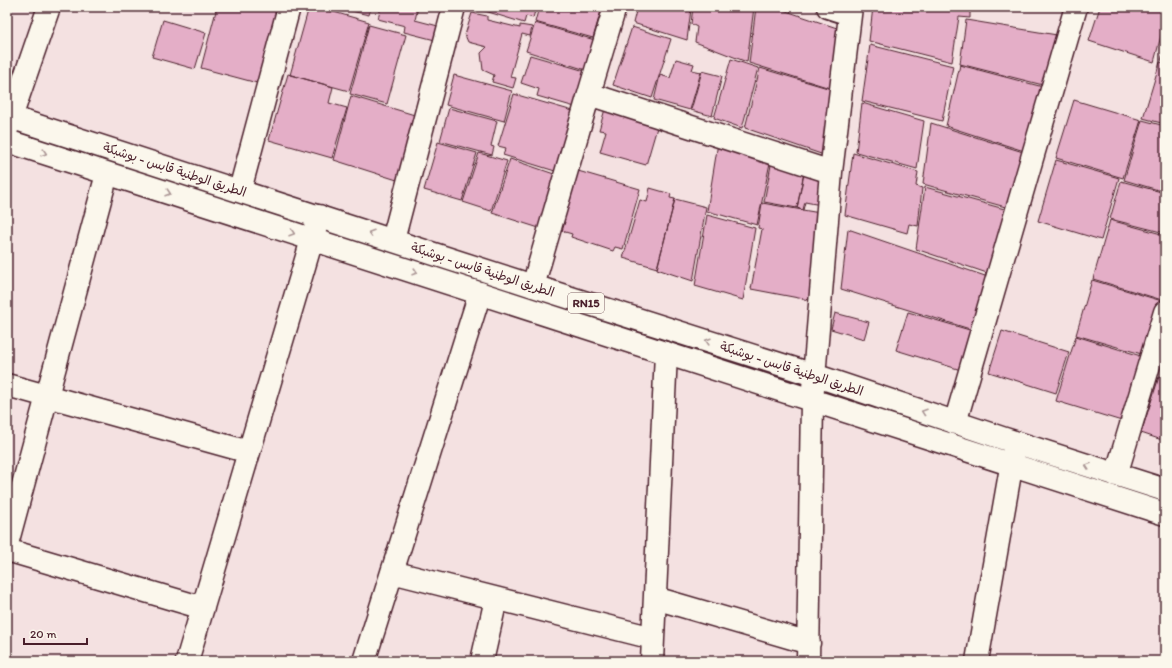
<svg xmlns="http://www.w3.org/2000/svg" width="1172" height="668" font-family="Itim,'Playpen Sans Arabic',sans-serif">
<style>
.building{fill:#e4aec7;stroke:#4a1f2b}
.lines{fill:none;stroke-linecap:round;stroke-linejoin:round}
.minor-casing{stroke:#4a1f2b;stroke-width:25}
.major-casing{stroke:#4a1f2b;stroke-width:25}
.minor{stroke:#fbf7ec;stroke-width:22}
.major{stroke:#fbf7ec;stroke-width:22}
.oneway{stroke:#ab9695}
.labels{text-anchor:middle;stroke-width:3;stroke-linejoin:round;paint-order:stroke}
.shield{fill:#fbf7ec;stroke:#7f6065;stroke-width:1}
.shield-label{font-size:12px;font-weight:bold;fill:#4a1f2b}
.street-label{font-size:13px;fill:#4a1f2b;stroke:#fbf7ec}
</style>
<rect width="100%" height="100%" fill="#f4e1e1"/>
<filter id="ink" filterUnits="userSpaceOnUse"><feTurbulence type="fractalNoise" baseFrequency=".025" numOctaves="2"/><feDisplacementMap in="SourceGraphic" scale="8" xChannelSelector="R" yChannelSelector="G"/><feConvolveMatrix kernelMatrix="1 2 1 2 8 2 1 2 1" color-interpolation-filters="sRGB"/></filter>
<g filter="url(#ink)">
<path class="building" d="M217 7H281L261 84 201 68Z
M309 7H316L369 22 349 91 290 75Z
M333 7H371L369 15Z
M381 7H418L415 20 438 26 435 40 404 32 405 26 378 19Z
M472 7H536L533 18 526 16 524 23Z
M539 7H602L593 38 535 22Z
M637 7H685L691 9 687 40 633 23Z
M693 7H754L747 62 695 42 697 27 691 24Z
M756 7H774L837 28 830 88 749 63Z
M873 7H970V18L959 17 952 62 869 41Z
M1100 7H1165V21L1154 62 1089 41Z
M472 13 487 16V20L520 28V25L532 27 530 36 522 34 510 77 516 78 513 88 492 82 494 75 483 70 481 53 487 47 468 42 465 35Z
M163 20 206 33 195 69 152 57Z
M966 20 1057 35 1043 85 960 64Z
M535 23 595 40 586 70 526 51Z
M369 25 406 35 387 104 350 94Z
M632 27 671 39 652 98 613 85Z
M1165 32V45L1162 44Z
M870 45 953 66 942 121 862 101Z
M1165 47V61L1161 60Z
M530 55 585 71 575 107 537 96 539 89 521 83Z
M676 59 694 64 692 70 701 72 690 110 654 100 660 75 670 78Z
M731 59 758 68 742 128 714 118Z
M1160 62 1165 63V124L1143 118Z
M960 65 1043 87 1024 151 946 126Z
M760 68 831 89 824 155 745 128Z
M702 71 722 76 712 116 691 110Z
M288 74 333 87 329 103 347 108 332 158 269 140Z
M454 75 512 91 504 121 446 105Z
M514 94 573 111 555 171 503 155 506 148 498 146Z
M351 96 418 116 400 181 334 160Z
M1074 100 1141 120 1123 178 1056 158Z
M862 103 924 121 917 169 856 152Z
M449 108 497 121 491 146 494 147 492 155 440 141Z
M605 109 658 124 646 165 600 152 606 131 599 130Z
M1142 120 1165 126V192L1124 180Z
M931 123 1023 152 1009 208 923 184Z
M438 142 477 153 462 201 424 190Z
M718 143 771 158 757 225 707 211Z
M479 153 507 161 491 211 463 202Z
M853 153 918 172 916 186 922 188 918 226 909 224 907 233 845 215Z
M510 159 557 175 539 228 492 213Z
M1056 160 1119 178 1101 240 1038 221Z
M771 165 804 172 797 208 764 202Z
M578 171 640 189 623 249 615 247 613 251 571 237 572 234 562 231 565 222 562 221Z
M804 174 826 178 821 205 805 202 803 210 797 208Z
M1121 181 1165 193V233L1110 219Z
M925 187 1008 210 990 274 916 249Z
M650 188 671 194 670 198 675 199 657 268 623 258 640 200 647 202Z
M675 199 706 207 693 281 657 269Z
M762 203 820 213 821 232 809 300 751 289 762 229 758 228Z
M707 215 755 228 743 300 695 286Z
M1110 220 1165 235V289L1162 300 1093 279Z
M848 229 988 277 973 330 841 289Z
M1092 280 1162 301 1145 355 1076 335Z
M908 312 973 331 961 370 896 350Z
M835 313 869 322 864 339 831 329Z
M1002 331 1069 352 1056 393 989 372Z
M1076 336 1144 357 1125 422 1056 401Z
M1159 377 1165 379V441L1141 433Z"/>
<g class="lines">
<g class="minor-casing">
<path id="minor" d="M615 7 589 94 831 172 812 401 808 661
M828 7 850 14
M7 129 49 7
M831 172 851 7
M240 190 289 7
M393 240 454 7
M533 286 589 94
M7 385 249 452
M955 423 1076 7
M1116 475 1165 312
M7 544 107 174
M7 550 203 608
M392 572 653 638
M655 598 809 643
M187 661 319 216
M364 661 480 293
M482 661 496 599
M652 661 666 353
M977 661 1015 445"/>
</g>
<g class="major-casing">
<path id="major" d="M7 116 533 286 814 375 1002 438 1165 490
M7 141 1165 514"/>
</g>
<use href="#minor" class="minor"/>
<use href="#major" class="major"/>
</g>
<defs><path id="oneway-chevron" d="M-2-3.5L2.5 0L-2 3.5" fill="none" stroke-width="1.6" stroke-linecap="round" stroke-linejoin="round"/></defs>
<g class="oneway">
<use href="#oneway-chevron" transform="translate(44 153) rotate(18)"/>
<use href="#oneway-chevron" transform="translate(168 193) rotate(18)"/>
<use href="#oneway-chevron" transform="translate(292 233) rotate(18)"/>
<use href="#oneway-chevron" transform="translate(371 233) rotate(-162)"/>
<use href="#oneway-chevron" transform="translate(415 272) rotate(18)"/>
<use href="#oneway-chevron" transform="translate(708 341) rotate(-163)"/>
<use href="#oneway-chevron" transform="translate(924 412) rotate(-161)"/>
<use href="#oneway-chevron" transform="translate(1088 466) rotate(-162)"/>
</g>
</g>
<g class="labels">
<rect class="shield" x="568" y="293" width="36" height="20" rx="3"/>
<g class="shield-label">
<text x="586" y="307">RN15</text>
</g>
<g class="street-label">
<text transform="translate(175 169) rotate(18)" y="5">الطريق الوطنية قابس - بوشبكة</text>
<text transform="translate(483 269) rotate(18)" y="5">الطريق الوطنية قابس - بوشبكة</text>
<text transform="translate(792 368) rotate(18)" y="5">الطريق الوطنية قابس - بوشبكة</text>
</g>
</g>
<rect width="1172" height="668" fill="none" stroke="#fbf7ec" stroke-width="24"/>
<rect x="12" y="12" width="1148" height="644" fill="none" stroke="#4a1f2b" stroke-width="1.5" filter="url(#ink)"/>
<path d="M24 638v6h63v-6" fill="none" stroke="#4a1f2b" stroke-width="2"/>
<text x="30" y="638" font-size="12" fill="#4a1f2b" stroke="#fbf7ec" stroke-width="3" paint-order="stroke">20 m</text>
</svg>
